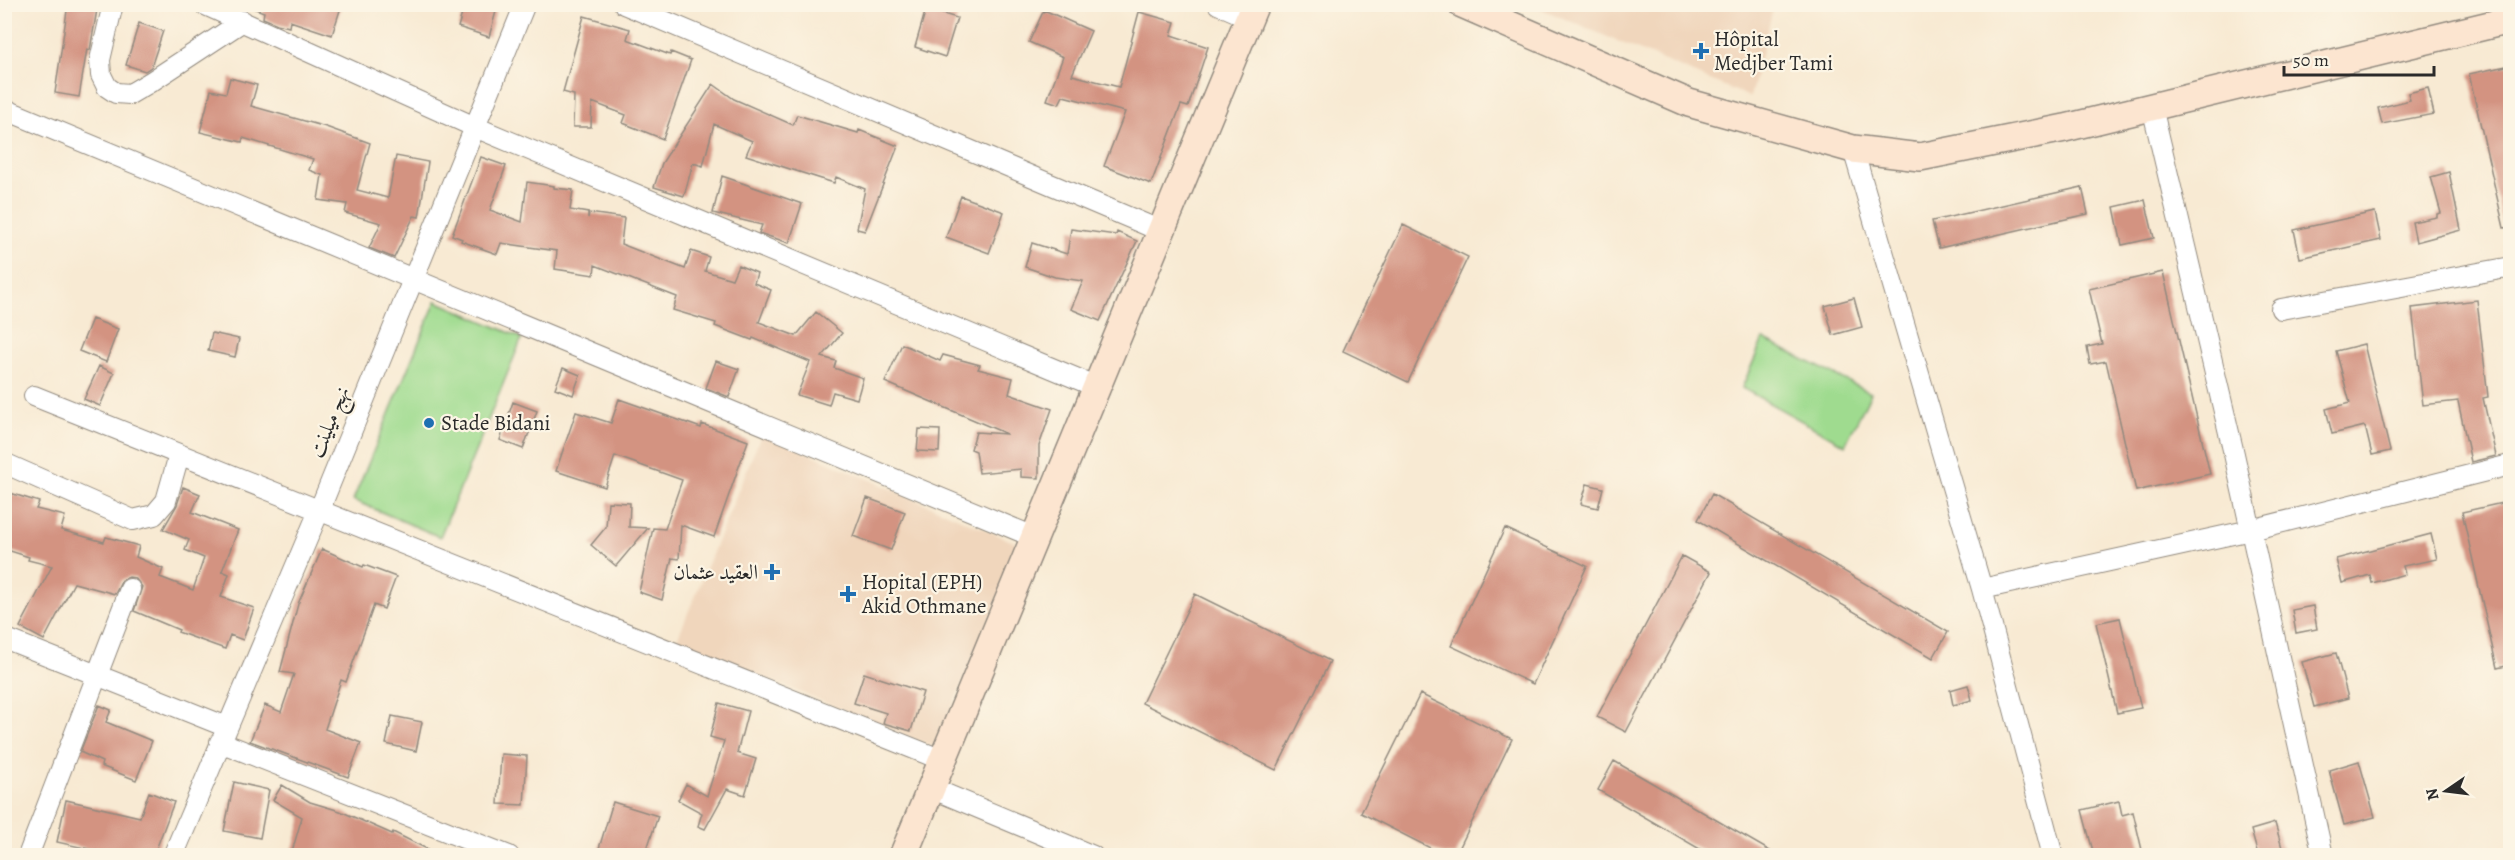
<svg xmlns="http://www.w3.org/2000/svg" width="2515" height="860" font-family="Alegreya,Amiri,serif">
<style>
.built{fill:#f0d6bc}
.green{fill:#9fdb8f;stroke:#65835d;stroke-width:1.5}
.building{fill:#d39381}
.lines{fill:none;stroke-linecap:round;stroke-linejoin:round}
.minor-casing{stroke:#928a7f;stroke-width:22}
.secondary-casing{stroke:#928a7f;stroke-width:30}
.minor{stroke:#fff;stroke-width:20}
.secondary{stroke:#fce5d0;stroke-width:27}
.poi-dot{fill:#1f6fb2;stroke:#fcf5e5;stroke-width:2}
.labels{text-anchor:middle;stroke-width:4.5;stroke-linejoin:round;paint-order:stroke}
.poi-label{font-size:21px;fill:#2b2b2b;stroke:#fcf5e5;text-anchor:start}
.street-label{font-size:21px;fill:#2b2b2b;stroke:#fcf5e5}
</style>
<rect width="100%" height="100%" fill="#fcf5e5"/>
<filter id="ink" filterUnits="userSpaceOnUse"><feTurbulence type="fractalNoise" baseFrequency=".0167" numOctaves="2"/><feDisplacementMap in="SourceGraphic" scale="12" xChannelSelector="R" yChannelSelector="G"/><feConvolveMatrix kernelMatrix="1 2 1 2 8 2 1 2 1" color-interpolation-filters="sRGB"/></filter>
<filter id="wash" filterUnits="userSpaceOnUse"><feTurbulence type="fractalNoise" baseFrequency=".008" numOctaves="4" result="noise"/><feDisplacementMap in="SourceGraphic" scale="24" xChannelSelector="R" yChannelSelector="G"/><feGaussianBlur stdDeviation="1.35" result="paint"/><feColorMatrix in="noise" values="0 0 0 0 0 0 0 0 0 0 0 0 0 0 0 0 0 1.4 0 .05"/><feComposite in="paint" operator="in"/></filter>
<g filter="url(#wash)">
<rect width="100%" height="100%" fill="#f8ead3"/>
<path class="built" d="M1532 5 1774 4V5L1750 97Z
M762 433 1021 545 935 747 676 642Z"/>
<path class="green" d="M436 301 522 338 440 537 353 500Z
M1763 339 1871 393 1845 445 1742 388Z"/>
<g id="blocks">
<path class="building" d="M68 4H98L90 50 87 49 79 97 55 93Z
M250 4H342L332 35 290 21 289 27 277 24 263 18 264 12 250 7Z
M465 4H498L489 37 458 27Z
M926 9 957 18 945 57 915 47Z
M1044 10 1091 31 1072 75 1119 87 1139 12 1175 22 1171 35 1208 47 1188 107 1181 105 1151 184 1104 166 1125 112 1063 96 1059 104 1047 100 1063 57 1029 42Z
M584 16 630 29 627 39 670 55 671 52 691 60 663 139 623 123 626 115 592 102 591 127H573L574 95 563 92Z
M139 23 163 31 151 67 145 71 126 65Z
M2511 65V227L2504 228 2469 74Z
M230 78 257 85 251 106 326 127 370 143 357 190 388 198 396 156 428 162 419 217 414 216 394 258 369 248 381 223 345 213 347 204 318 200 322 175 309 170 313 159 243 138 242 142 200 132 211 90 226 93Z
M713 84 734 99 793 125 797 115 858 133 859 130 898 146 865 231 857 229 865 189 836 177 834 183 746 155 752 141 714 124 703 166 693 163 684 196 654 187 662 163Z
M2428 88 2434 114 2382 124 2378 108 2410 100 2408 93Z
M481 157 506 166 490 210 522 222 527 182 554 186V188L573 190 570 210 588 213V218L589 213 624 218 621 244 685 269 691 251 709 257 705 271 732 279 738 265 757 273 754 283 771 290 759 322 796 336 816 312 842 333 822 357 836 361 834 368 863 378 857 399 833 392 829 405 797 395 810 362 753 338 752 340 715 326 716 323 673 310 677 297 595 265 594 275 555 269 557 251 501 243 497 254 461 241 462 239 452 235Z
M2449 172 2461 230 2416 242 2412 222 2437 217V214L2441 213 2431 177Z
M722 176 802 204 789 243 759 233 762 225 713 213Z
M2082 187 2088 214 1939 248 1932 221Z
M961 196 1004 212 989 253 946 237Z
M2145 200 2154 238 2122 245 2114 207Z
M2375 212 2381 240 2300 258 2294 230Z
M1403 225 1468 257 1408 382 1343 351Z
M1071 229 1116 235 1117 232 1137 241 1100 321 1071 309 1083 281 1055 277 1025 267 1032 243 1067 254Z
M2163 272 2210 474 2136 491 2106 361 2090 364 2087 347 2102 344 2089 289Z
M1854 298 1862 327 1833 335 1825 306Z
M2477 300 2488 397 2483 398 2496 456 2471 462 2458 401 2423 405 2412 308Z
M92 319 118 329 106 362 79 351Z
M212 333 239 339 235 357 208 351Z
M902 344 940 361 943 355 980 365 978 369 1013 378 1009 394 1052 409 1039 446V478L1021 477V469L979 473 976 451 971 449 976 432 1007 434 885 382Z
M2364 344 2390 451 2372 455 2365 426 2332 434 2326 409 2350 403 2336 351Z
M716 361 739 369 729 397 706 388Z
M99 366 114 373 100 406 84 399Z
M563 368 580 375 573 395 555 388Z
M619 399 701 428 702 424 748 441 714 537 681 525 679 559 672 558 662 600 639 592 653 528 665 529 682 480 615 456 605 487 556 471 576 412 611 423Z
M513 402 537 411 523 449 500 440Z
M919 429 940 430 939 452 917 451Z
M1587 484 1603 488 1598 508 1581 504Z
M183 487 200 494 192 512 238 530 222 571 229 574 221 597 254 608 243 640 230 635 225 649 178 632 179 630 134 611 142 587 135 578 129 577 122 580 115 594 74 583 44 640 20 627 52 566 28 560 29 557 4 549V511L10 493 39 502 36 509 65 516 61 530 104 542 106 537 139 546 136 557 163 569 160 577 193 590 204 558 185 550 189 540 163 529 177 505Z
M1712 494 1948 632 1933 658 1698 520Z
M867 498 905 512 891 550 853 536Z
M2511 501V665L2497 668 2462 512Z
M608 502 630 503 629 527 648 528 616 566 591 545 606 527Z
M1505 528 1587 566 1533 684 1451 646Z
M2431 534 2437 559 2403 566 2405 574 2372 583 2370 575 2342 583 2336 559Z
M322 549 363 567 364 565 396 577 384 609 374 605 346 682 341 680 325 729 361 743 348 777 250 741 265 705 281 712 294 674 280 672 298 604Z
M1682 556 1711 572 1626 732 1597 717Z
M1195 594 1330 661 1276 770 1142 703Z
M2313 606 2317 629 2296 633 2292 610Z
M2120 618 2141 708 2117 713 2096 623Z
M2336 653 2348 698 2314 707 2302 662Z
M864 673 923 692 911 731 883 723 886 713 854 703Z
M1968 685 1972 700 1953 705 1950 690Z
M1420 694 1512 739 1456 855H1444L1361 813Z
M719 703 748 711 737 753 756 759 745 795 727 789 705 829 698 826 702 813 678 800 686 784 707 796 724 741 710 737Z
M99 705 111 710 106 722 152 741 136 780 101 766 102 762 80 752Z
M392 716 422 722 416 751 386 744Z
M501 754 527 756 524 805 498 804Z
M1614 761 1777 855H1710L1598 790Z
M2359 761 2375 817 2344 825 2329 770Z
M234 782 269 790 260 838 224 831Z
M282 785 310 802 340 811 392 834 393 832 439 855H291L302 817 273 800Z
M149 792 174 802 154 855H116L57 842 66 800 140 817Z
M2119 801 2122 815 2133 812 2142 850 2135 852 2136 855H2094L2082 810Z
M613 802 658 816 645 855H597Z
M2275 823 2284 855H2258L2251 830Z"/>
</g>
</g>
<g filter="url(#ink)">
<use href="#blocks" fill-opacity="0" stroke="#928a7f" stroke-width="1.5"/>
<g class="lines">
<g class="minor-casing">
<path id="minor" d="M113 4 100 60 101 75 107 87 116 93 130 94 152 81 243 21
M203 4 475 127 1097 387
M624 4 1161 231
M1218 4 1250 18
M2152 107 2234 454 2323 856
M4 109 1034 537
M1853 149 1982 589 2053 856
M2281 309 2506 268 2510 271
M34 396 942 760
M4 463 133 520 154 515 166 501 179 455
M1982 589 2251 530 2510 465
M4 638 227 727
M220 742 509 856
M931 788 1093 856
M28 856 130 589
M173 856 319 511 525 4"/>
</g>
<g class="secondary-casing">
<path id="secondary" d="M1462 4 1689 103 1853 149 1920 157 2065 128 2510 20
M903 856 1255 4"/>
</g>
<use href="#minor" class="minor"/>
<use href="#secondary" class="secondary"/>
</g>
</g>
<g class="poi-dot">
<path d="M1698 42h6v6h6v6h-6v6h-6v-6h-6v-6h6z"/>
<circle cx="429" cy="423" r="6"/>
<path d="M769 563h6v6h6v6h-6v6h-6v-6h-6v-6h6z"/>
<path d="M845 585h6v6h6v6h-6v6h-6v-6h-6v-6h6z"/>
</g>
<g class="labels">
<g class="poi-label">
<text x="1714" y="46">Hôpital<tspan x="1714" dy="24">Medjber Tami</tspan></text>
<text x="441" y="430">Stade Bidani</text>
<text x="758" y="579" text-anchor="end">العقيد عثمان</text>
<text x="862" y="589">Hopital (EPH)<tspan x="862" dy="24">Akid Othmane</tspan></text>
</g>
<g class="street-label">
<text transform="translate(329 422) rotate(-68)" y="7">نهج ميلينت</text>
</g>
</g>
<rect width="2515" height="860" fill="none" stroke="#fcf5e5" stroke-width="24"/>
<g transform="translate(2446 791) rotate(256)" stroke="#fcf5e5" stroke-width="4.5" paint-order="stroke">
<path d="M0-4.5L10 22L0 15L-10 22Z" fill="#2b2b2b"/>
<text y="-9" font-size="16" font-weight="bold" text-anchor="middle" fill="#2b2b2b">N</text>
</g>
<path d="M2284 66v9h150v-9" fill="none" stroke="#2b2b2b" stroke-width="3"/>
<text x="2293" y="66" font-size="18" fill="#2b2b2b" stroke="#fcf5e5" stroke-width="4.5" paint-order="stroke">50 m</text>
</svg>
